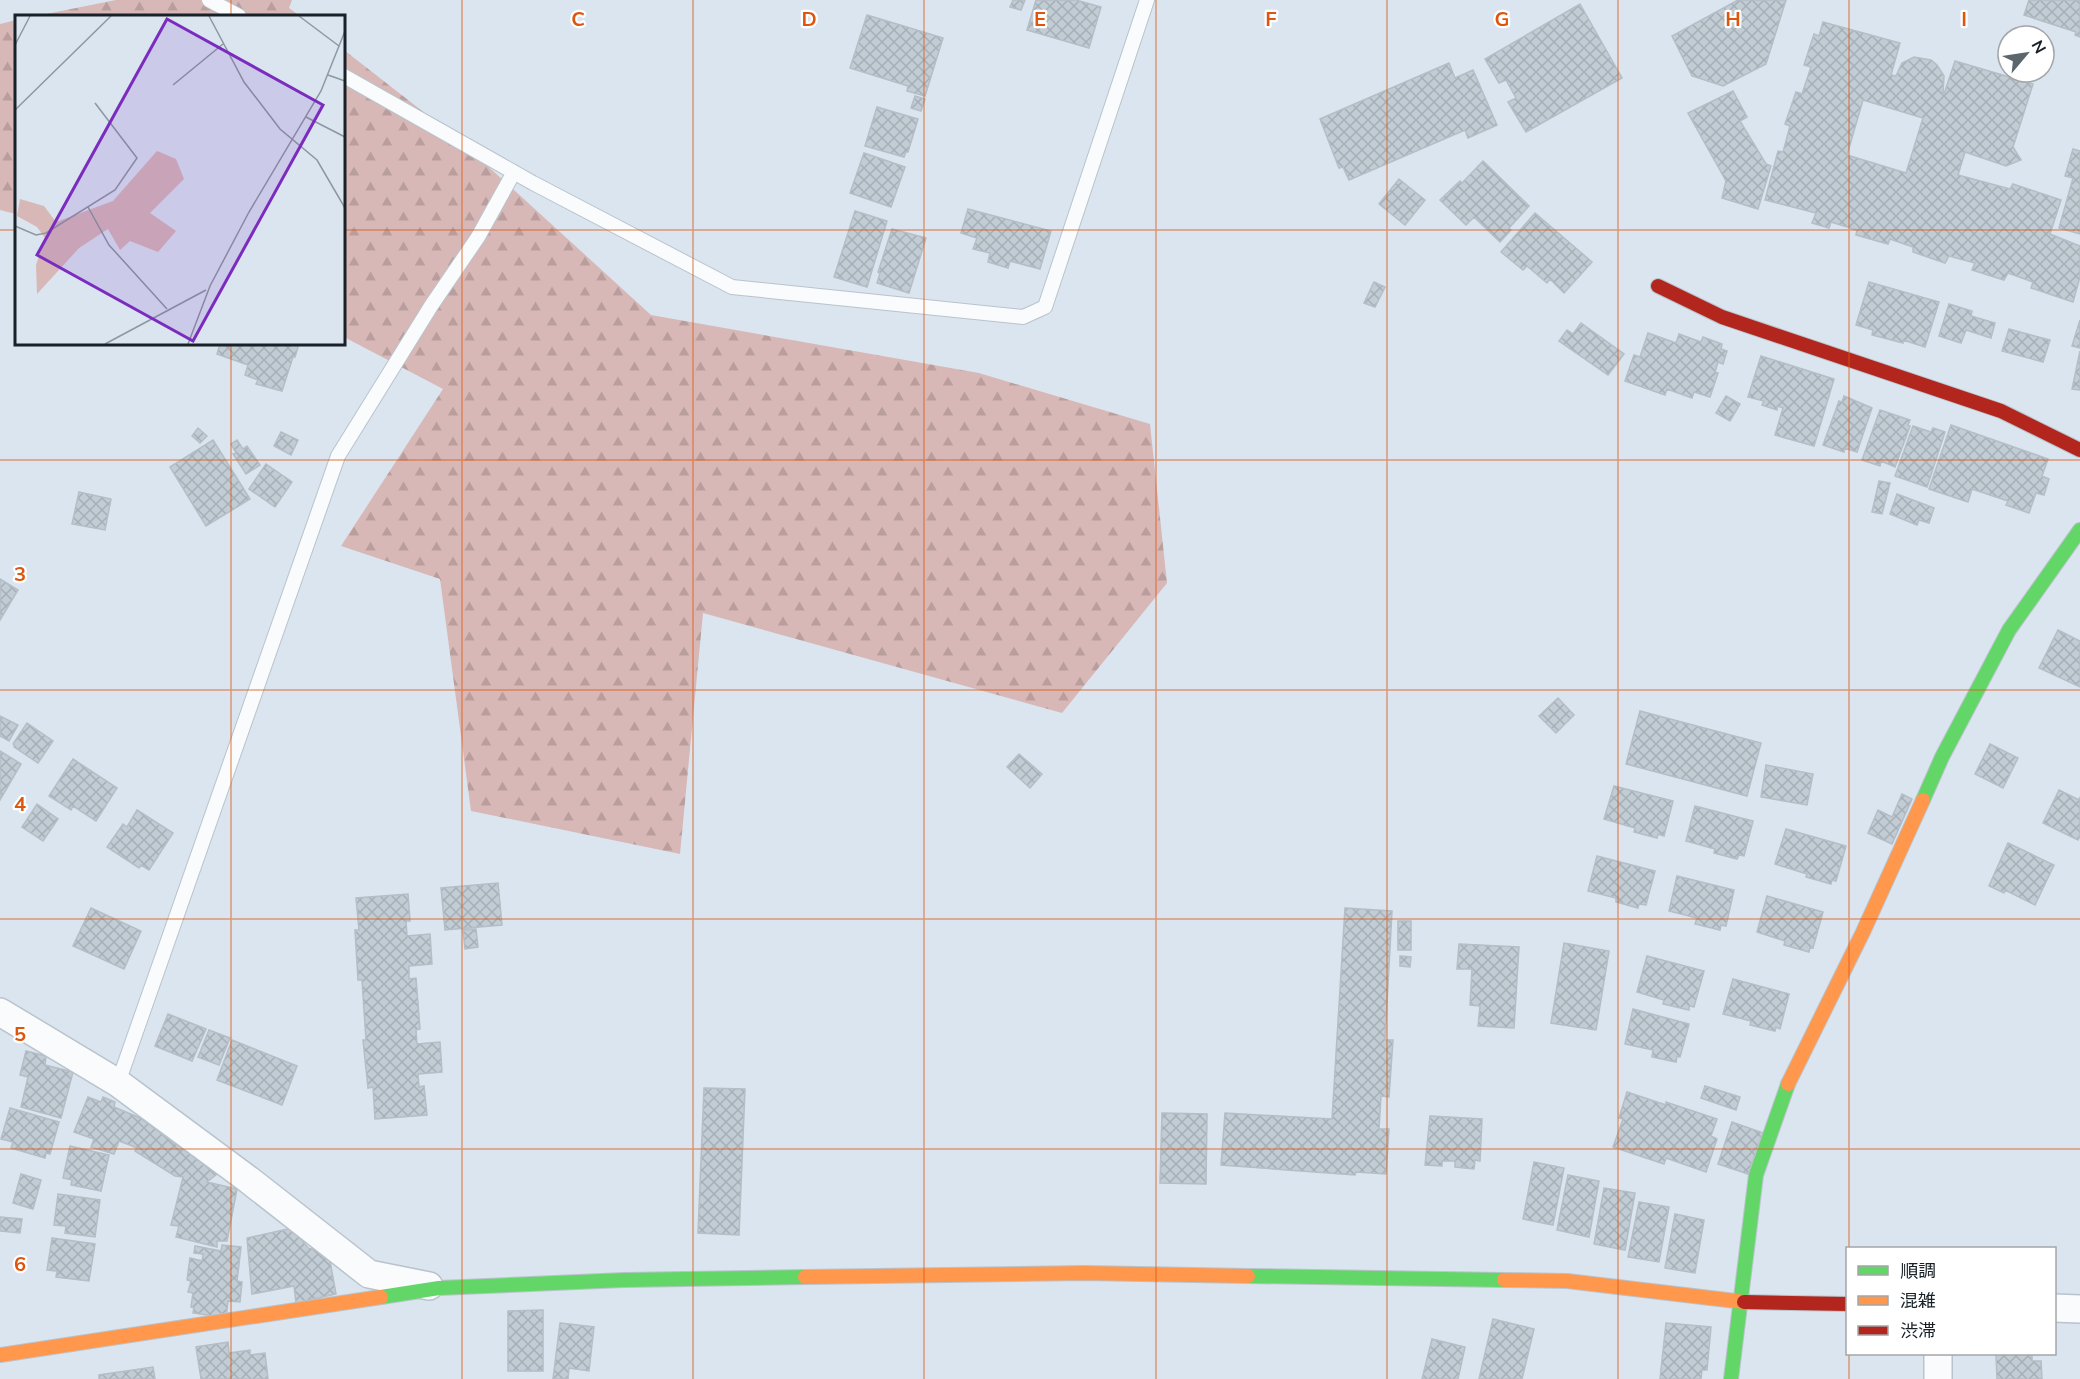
<svg xmlns="http://www.w3.org/2000/svg" width="2080" height="1379" font-family="Mulish,'Noto Sans JP',sans-serif">
<style>
.forest{fill:url(#forest-firs)}
.building{fill:url(#building-cross-hatch);stroke:#b5bdc6;stroke-width:1.5;fill-rule:evenodd}
.lines{fill:none;stroke-linecap:round;stroke-linejoin:round}
.lane-casing{stroke:#bac3cb;stroke-width:16}
.street-casing{stroke:#bac3cb;stroke-width:30}
.fast-casing{stroke:#bac3cb;stroke-width:16}
.slow-casing{stroke:#bac3cb;stroke-width:16}
.jam-casing{stroke:#bac3cb;stroke-width:16}
.lane{stroke:#f9fbfd;stroke-width:14}
.street{stroke:#f9fbfd;stroke-width:27}
.fast{stroke:#63d668;stroke-width:14}
.slow{stroke:#ff974d;stroke-width:14}
.jam{stroke:#b3261e;stroke-width:14}
.grid{fill:none;stroke:#de560d;stroke-width:1.5;stroke-opacity:0.55}
.inset-road{fill:none;stroke:#8c97a0;stroke-width:1.5}
.view{fill:#7b2cbf;fill-opacity:0.15;stroke:#7b2cbf;stroke-width:3}
.inset-edge{fill:none;stroke:#182127;stroke-width:3}
.grid-label{font-size:20px;text-anchor:middle;font-weight:bold;fill:#de560d;stroke:#fff;stroke-width:4.5;stroke-linejoin:round;paint-order:stroke}
</style>
<defs>
<pattern id="forest-firs" width="22" height="20" patternUnits="userSpaceOnUse" patternTransform="scale(1.5)"><rect width="22" height="20" fill="#d8b8b7"/><path d="M5 1l3.5 6h-7zM16 11l3.5 6h-7z" fill="#b99e9d"/></pattern>
<pattern id="building-cross-hatch" width="8" height="8" patternUnits="userSpaceOnUse" patternTransform="scale(1.5)"><rect width="8" height="8" fill="#c2ccd4"/><path d="M0 0l8 8M0 8l8-8" fill="none" stroke="#a6afb6"/></pattern>
</defs>
<rect width="100%" height="100%" fill="#dae5f0"/>
<path class="forest" d="M116 0H292L289 8 300 16H36Z
M16 20V214L0 210V24Z
M344 50 458 139 651 315 979 373 1150 424 1167 583 1062 713 703 613 680 854 471 811 440 579 341 546 443 389 344 337Z"/>
<path class="building" d="M1013 0H1025L1021 10 1010 7Z
M1036 0H1076L1101 7 1089 48 1027 30Z
M1738 0H1786L1766 64 1723 86 1692 76 1672 36Z
M2029 0H2080V37L2075 35 2076 32 2024 15Z
M1580 4 1622 78 1526 132 1508 102 1516 98 1506 80 1499 83 1485 59Z
M867 15 943 38 925 96 907 91 908 86 850 68Z
M1823 22 1900 43 1891 75 1896 76 1902 63 1914 57 1931 60 1937 65 1944 76 1943 94H1944L1955 61 2033 84 2013 147 2021 160 2006 166 1965 152 1958 175 2010 189 2013 184 2061 200 2050 234 2080 246V277L2073 302 2031 288 2033 282 2008 273 2004 280 1972 270 1975 263 1949 256 1945 263 1913 252V247L1890 239 1888 244 1856 235 1857 230 1831 222 1829 228 1812 223 1816 213 1765 200 1778 151 1783 152 1790 126 1785 124 1796 92 1802 94 1811 67 1804 65 1814 34 1819 36ZM1863 100 1923 118 1906 173 1847 155Z
M1449 63 1455 78 1473 70 1497 125 1468 138 1465 130 1349 180 1343 167 1339 168 1320 119Z
M1733 91 1747 117 1740 121 1766 164 1771 166 1758 209 1722 198 1726 181 1688 113Z
M915 96 925 99 921 111 911 108Z
M877 107 918 119 908 152H906L904 157 865 146Z
M2073 149 2080 151V234L2059 228 2073 178 2065 176Z
M864 153 905 167 891 207 850 193Z
M1483 161 1529 206 1509 228 1511 230 1500 242 1474 217 1466 225 1440 200 1460 181 1462 183Z
M1399 179 1425 200 1405 225 1379 204Z
M968 209 1051 231 1040 269 1010 261 1008 268 988 262 990 253 973 249 977 238 961 233Z
M855 211 887 221 867 287 834 277Z
M1535 213 1592 262 1564 293 1550 279 1547 283 1527 266 1523 270 1501 252Z
M892 229 926 238 909 293 877 283 880 273 878 272Z
M1374 282 1385 287 1375 307 1364 303Z
M1869 282 1939 302 1925 347 1903 340V343L1872 335 1873 330 1856 325Z
M1949 304 1972 311 1971 316 1995 323 1991 338 1966 330 1961 343 1939 336Z
M2080 320V348L2072 346Z
M1581 323 1624 354 1608 375 1559 341 1567 330 1573 334Z
M2009 329 2050 340 2043 362 2002 351Z
M1648 333 1676 343 1679 334 1701 342 1703 337 1722 344 1721 349 1727 351 1723 364 1718 362 1715 372 1718 373 1710 397 1694 392 1692 398 1667 389 1665 395 1625 381 1634 355 1640 357Z
M220 344H299L295 357H293L282 391 256 384 258 380 245 375 248 365 217 354Z
M2080 351V390L2072 389Z
M1761 356 1834 379 1814 446 1775 435 1783 408 1777 406V410L1762 405 1764 401 1748 397Z
M1726 396 1740 404 1730 421 1716 413Z
M1844 396 1872 408 1857 452 1845 448 1844 452 1823 445 1839 401 1842 402Z
M1880 410 1910 420 1908 425 1910 426 1895 467 1881 461 1880 466 1862 460Z
M1951 425 2048 459 2042 476 2049 479 2044 495 2036 493 2029 513 2006 505 2008 501 1972 489 1968 502 1929 489Z
M1913 426 1931 432 1933 428 1945 432 1927 487 1895 476Z
M198 428 207 436 200 443 192 436Z
M281 432 298 440 291 455 274 446Z
M213 440 250 499 206 526 170 467Z
M237 440 243 449 247 446 260 465 246 474 233 454 236 453 231 444Z
M266 464 292 482 275 507 249 489Z
M1879 481 1890 483 1882 514 1872 512Z
M79 492 111 499 105 530 72 524Z
M1897 494 1934 508 1929 523 1919 520 1917 525 1890 514Z
M0 579 18 590 0 620Z
M2058 630 2080 641V687L2039 668Z
M1558 698 1574 715 1556 733 1539 716Z
M1640 711 1761 743 1747 796 1626 764Z
M0 716 18 725 9 741 0 736Z
M27 723 53 741 38 763 14 747 15 746 13 744Z
M1990 744 2018 758 2003 788 1975 774Z
M0 751 21 764 0 800Z
M1019 754 1042 774 1030 788 1007 767Z
M73 759 117 788 96 821 73 806 71 810 49 796Z
M1766 765 1813 774 1807 805 1761 797Z
M1614 786 1673 801 1664 836 1658 834 1657 838 1634 832 1635 828 1604 819Z
M2059 790 2079 800 2080 797V836L2078 840 2043 823Z
M1902 794 1912 799 1892 844 1868 833 1878 810 1892 817Z
M37 804 58 819 43 841 22 827Z
M1695 806 1753 821 1744 856 1739 855 1737 859 1714 853 1715 849 1686 841Z
M137 810 173 833 149 870 141 865 139 868 107 847 123 824 127 827Z
M1786 829 1846 846 1836 881 1832 880 1831 884 1806 877 1807 874 1775 864Z
M2008 843 2054 865 2035 905 2005 890 2004 893 1989 886Z
M1597 856 1655 871 1646 905 1639 904 1638 908 1616 902V898L1588 891Z
M1677 876 1734 890 1726 926 1721 925 1720 930 1695 924 1697 918 1669 911Z
M498 883 502 925 445 930 441 888Z
M408 894 410 921H406L407 936 430 934 432 964 409 966V979L416 978 420 1029 416 1030 417 1044 440 1042 442 1072 418 1074 419 1087 424 1086 427 1115 375 1119 373 1087 368 1088 363 1040H366L362 980H358L355 930H359L356 898Z
M1767 896 1823 912 1813 948 1810 947 1809 952 1784 945 1785 941 1757 932Z
M91 908 141 931 124 969 73 946Z
M1345 908 1392 911 1385 1040H1393L1389 1097 1381 1096 1379 1129H1389L1386 1174 1356 1172 1355 1175 1221 1165 1225 1113 1332 1119Z
M1398 921H1411V950H1398Z
M476 929 478 947 465 949 463 930Z
M1564 943 1609 951 1596 1030 1551 1023Z
M1459 944 1519 947 1514 1028 1478 1026 1480 1006 1470 1005 1472 969H1457Z
M1400 956 1411 957 1410 967 1400 966Z
M1647 956 1704 971 1694 1007 1689 1006V1010L1663 1004 1664 1000 1637 992Z
M1733 979 1789 994 1780 1029 1776 1027 1775 1031 1750 1025 1751 1021 1723 1014Z
M1633 1009 1689 1024 1680 1057 1677 1056 1676 1062 1652 1057 1653 1050 1625 1044Z
M168 1014 206 1029 192 1061 155 1046Z
M209 1030 230 1038 219 1065 198 1057Z
M232 1040 297 1066 282 1105 217 1080Z
M26 1051 46 1056 45 1065 73 1072 61 1118 21 1107 28 1077 20 1075Z
M1705 1086 1740 1097 1736 1110 1701 1098Z
M704 1088 745 1089 739 1235 698 1233Z
M1627 1092 1666 1105V1102L1717 1119 1711 1136 1717 1139 1706 1172 1666 1158 1664 1164 1613 1147 1623 1119 1619 1118Z
M88 1097 101 1102 103 1097 115 1102 114 1107 140 1118 217 1174 207 1182 237 1189 227 1241H217V1247L176 1237 179 1226 171 1225 183 1177 175 1176 135 1151 137 1148 130 1145 119 1141 114 1154 91 1147 94 1139 74 1132Z
M10 1108 59 1122 50 1154 46 1153 45 1158 11 1148 13 1142 1 1139Z
M1162 1113 1207 1114 1206 1184 1160 1183Z
M1430 1116 1482 1119 1480 1161 1475 1160 1474 1169 1455 1167V1161H1442V1166L1425 1165Z
M1732 1122 1763 1133 1748 1174 1718 1164Z
M70 1146 109 1155 101 1191 71 1185 72 1180 63 1178Z
M1534 1162 1564 1168 1553 1225 1523 1219Z
M21 1174 41 1180 33 1209 13 1203Z
M1568 1175 1599 1181 1589 1237 1557 1230Z
M1604 1188 1635 1193 1625 1250 1594 1244Z
M58 1194 100 1200 95 1237 65 1233 66 1226 54 1225Z
M1639 1202 1669 1207 1659 1262 1628 1257Z
M1675 1214 1704 1220 1695 1273 1665 1268Z
M0 1217 22 1219 20 1233 0 1231Z
M292 1228 309 1249 313 1248 330 1261 336 1294 296 1303 294 1286 252 1294 247 1238Z
M52 1238 95 1244 89 1281 56 1277 57 1271 47 1270Z
M222 1245 241 1247 237 1281 242 1282 240 1302 228 1301 226 1318 193 1313 194 1308 191 1307 193 1293 188 1292 191 1281 187 1280 190 1258 202 1261 203 1254 194 1253 195 1246 221 1251Z
M543 1310V1371H508V1311Z
M1493 1319 1534 1329 1522 1379H1479Z
M560 1323 594 1327 589 1371 569 1368 568 1379H553Z
M1666 1323 1711 1327 1707 1370H1702L1701 1379H1660Z
M1432 1339 1465 1347 1458 1379H1422Z
M228 1342 229 1353 250 1350V1355L265 1353 268 1379H201L196 1347Z
M1996 1354H2032V1361H2041L2042 1379H1997Z
M153 1367 155 1379H99V1375Z"/>
<g class="lines">
<g class="lane-casing">
<path id="lane" d="M209 0 239 16
M344 76 533 183 732 287 1023 317 1045 307 1147 0
M118 1083 338 456 431 306 478 237 514 172"/>
</g>
<g class="street-casing">
<path id="street" d="M0 1012 118 1083 249 1180 369 1274 429 1286
M2054 1308 2080 1309
M1938 1354V1379"/>
</g>
<g class="fast-casing">
<path id="fast" d="M1923 800 1942 757 2009 630 2080 530
M1248 1276 1504 1280
M381 1297 439 1288 624 1280 805 1277
M1731 1379 1756 1175 1788 1084"/>
</g>
<g class="slow-casing">
<path id="slow" d="M1788 1084 1863 932 1923 800
M805 1277 1084 1273 1248 1276
M1504 1280 1567 1281 1744 1302
M0 1355 381 1297"/>
</g>
<g class="jam-casing">
<path id="jam" d="M1658 286 1722 317 2001 411 2080 450
M1744 1302 1848 1304"/>
</g>
<use href="#lane" class="lane"/>
<use href="#street" class="street"/>
<use href="#fast" class="fast"/>
<use href="#slow" class="slow"/>
<use href="#jam" class="jam"/>
</g>
<path class="grid" d="M231 0V16M462 0V1379M693 0V1379M924 0V1379M1156 0V1379M1387 0V1379M1618 0V1379M1849 0V1248M0 230H16M344 230H2080M231 344V1379M0 460H2080M0 690H2080M0 919H2080M0 1149H2080M1849 1354V1379"/>
<g transform="translate(15 15)">
<rect width="330" height="330" fill="#dae5f0"/>
<path d="M142 136 161 144 169 164 135 198 161 216 143 237 115 226 105 235 93 214 64 233 22 279 21 250 30 223 22 212 2 201 5 184 29 191 41 207 98 186Z" fill="#d8b8b7"/>
<path class="inset-road" d="M194 1 229 67 265 114 302 145 330 193M284 1 324 31M0 30 15 1M313 60 330 66M158 70 208 29M0 95 96 1M291 102 330 122M73 192 94 230 152 294M0 211 21 220 31 218 100 175 122 143 80 88M90 329 191 275M173 329 195 271 234 197 306 76 330 16"/>
<path class="view" d="M152 4 308 90 178 326 22 240Z"/>
<rect width="330" height="330" class="inset-edge"/>
</g>
<g class="grid-label">
<text x="578" y="26">C</text>
<text x="809" y="26">D</text>
<text x="1040" y="26">E</text>
<text x="1271" y="26">F</text>
<text x="1502" y="26">G</text>
<text x="1733" y="26">H</text>
<text x="1964" y="26">I</text>
<text x="20" y="581">3</text>
<text x="20" y="811">4</text>
<text x="20" y="1041">5</text>
<text x="20" y="1271">6</text>
</g>
<rect x="1846" y="1247" width="210" height="108" fill="#ffffff" stroke="#a3a6a9" stroke-width="1.5"/>
<rect x="1858" y="1266" width="30" height="9" fill="#63d668" stroke="#a3a6a9" stroke-width="1.5"/>
<text x="1900" y="1277" font-size="18" fill="#182127">順調</text>
<rect x="1858" y="1296" width="30" height="9" fill="#ff974d" stroke="#a3a6a9" stroke-width="1.5"/>
<text x="1900" y="1307" font-size="18" fill="#182127">混雑</text>
<rect x="1858" y="1326" width="30" height="9" fill="#b3261e" stroke="#a3a6a9" stroke-width="1.5"/>
<text x="1900" y="1337" font-size="18" fill="#182127">渋滞</text>
<g transform="translate(2026 54) rotate(61)"><circle r="28" fill="#ffffff" stroke="#a3a6a9" stroke-width="1.5"/>
<path d="M0-4.5L10 22L0 15L-10 22Z" fill="#5c666d"/>
<text y="-9" font-size="16" font-weight="bold" text-anchor="middle" fill="#182127">N</text>
</g>
</svg>
